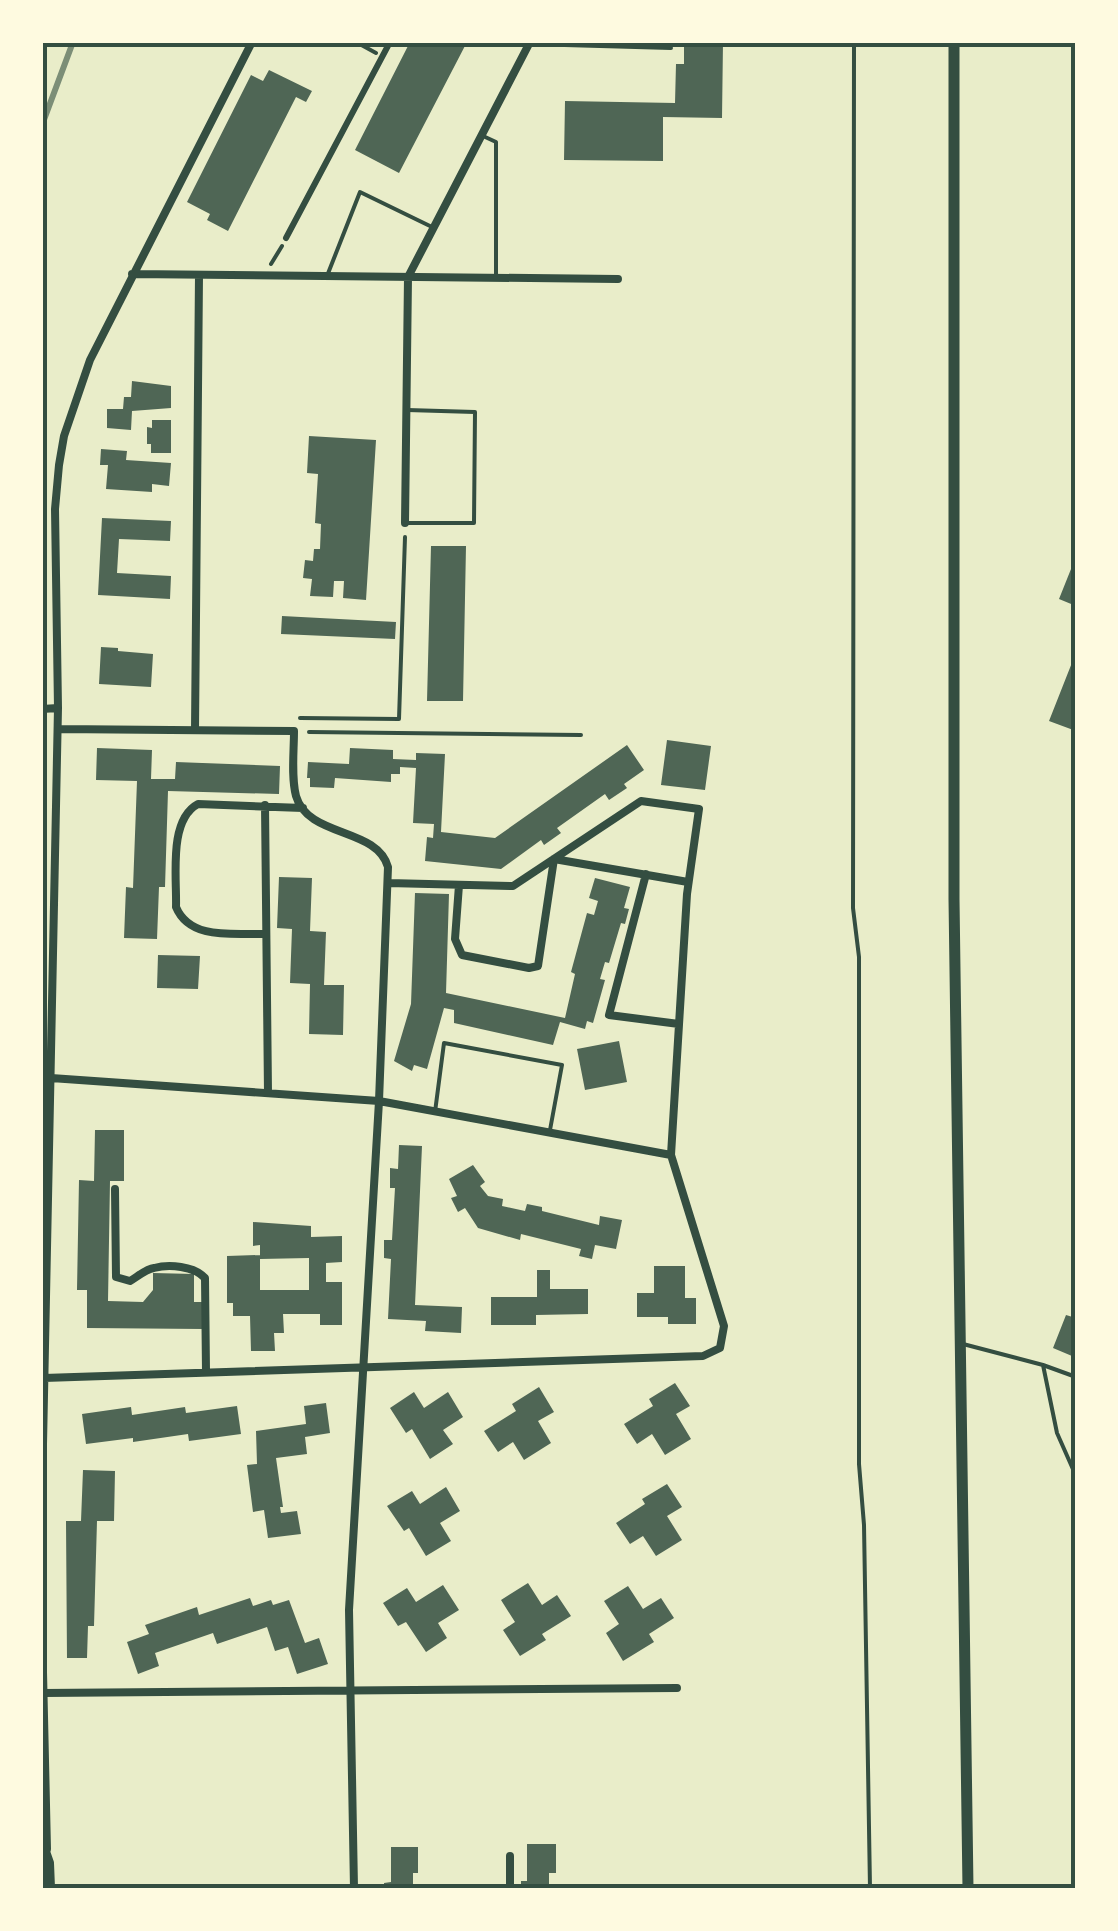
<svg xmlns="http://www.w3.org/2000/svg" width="1118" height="1931" font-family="'Open Sans',sans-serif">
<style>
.building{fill:#4f6655}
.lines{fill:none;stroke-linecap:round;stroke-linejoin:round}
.path{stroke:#344e41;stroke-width:4}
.service{stroke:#344e41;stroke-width:4}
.pedestrian{stroke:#344e41;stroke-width:6}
.minor{stroke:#344e41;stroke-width:8}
.tertiary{stroke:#344e41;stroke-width:10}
.secondary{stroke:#344e41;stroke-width:11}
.rail{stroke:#7c8e77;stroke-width:6}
.neatline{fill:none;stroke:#344e41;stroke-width:4}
</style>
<rect width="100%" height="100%" fill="#e9edc9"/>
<path class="building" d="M410 42H467L399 173 355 150Z
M684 42H723L722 118 663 117V161L564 160 565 101 675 103 676 64H684Z
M269 70 312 91 306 102 296 97 228 231 207 220 210 214 187 202 251 75 263 81Z
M132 381 171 386V408L132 411 131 430 107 428V409H123L124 397H131Z
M152 420H171V453H151V444H147V427L152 428Z
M309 436 376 440 366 600 343 598 344 581H334L333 597 310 596 312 579 303 578 305 560 313 561 314 549H320L321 524 315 523 318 474 307 473Z
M101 449 127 451 126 460 171 463 169 486 152 484V492L106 489 108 465H100Z
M102 518 171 521 170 541 119 539 117 573 171 576 170 599 98 595Z
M431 546H466L463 701H427Z
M1075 559H1076V606L1059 599Z
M282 616 396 622 395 639 281 634Z
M101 647 118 648V651L153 654 151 687 99 684Z
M1075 655H1076V731L1049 721Z
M667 740 711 746 705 790 661 785Z
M627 745 644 770 624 784 627 788 609 800 605 794 557 828 561 833 544 845 541 840 501 869 425 861 427 837 433 838 434 824 413 823 416 768 400 767V774H391V782L335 778 334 788 310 787V778H307L308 762 349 764 350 748 393 750V759L416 760V753L445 754 441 832 495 838Z
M97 748 152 750 151 779H175L176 762 280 766 279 794 168 791 165 887H159L157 939 124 938 126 887 133 888 137 781 96 780Z
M279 877 312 878 310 931 326 932 324 985H344L343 1035 309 1034 310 984 290 983 292 929 277 928Z
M595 878 630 887 624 908 629 909 625 924 621 923 609 963 605 962 600 979 605 980 593 1023 587 1021 585 1029 560 1022 553 1045 454 1023V1010L444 1008 427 1069 414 1065 412 1071 394 1061 411 1004 415 893 449 894 446 993 565 1018 575 974 571 972 587 913 594 915 598 901 589 898Z
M158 955 200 956 198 989 157 988Z
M619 1041 627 1082 585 1090 577 1049Z
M95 1130H124V1181H110L108 1301 143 1302 153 1290V1273L194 1274V1302H204L203 1329 87 1328V1290H77L79 1180 94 1181Z
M399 1145 422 1146 415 1305 462 1307 461 1333 425 1331 426 1321 388 1319 391 1259 384 1258V1240H392L395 1188H390V1168L398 1169Z
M473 1165 485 1182 480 1186 488 1196 503 1199 502 1206 525 1211 527 1204 542 1207V1211L599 1225 600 1216 622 1220 616 1249 595 1245 592 1259 579 1256 581 1249 521 1234 520 1240 478 1228 465 1208 458 1212 451 1198 457 1196 449 1179Z
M253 1222 311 1226V1237L342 1236V1262L326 1263V1282H342V1325H320V1314H283L284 1333H274L275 1351H251L250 1316H233V1303H227V1256L260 1255V1290H309V1258L260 1259V1245L253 1246Z
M654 1266H685V1298H696V1324H668V1317H637V1293H654Z
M537 1270H550V1289H588V1314L536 1315V1325H491V1297H537Z
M1066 1315 1076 1318V1351L1072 1356 1053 1348Z
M675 1383 690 1406 676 1414 691 1439 665 1455 652 1434 637 1444 624 1424 653 1406 649 1399Z
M539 1387 554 1412 538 1421 551 1443 524 1460 513 1442 498 1452 484 1431 516 1411 512 1404Z
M414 1392 424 1408 448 1392 463 1417 443 1430 453 1444 430 1459 412 1429 406 1433 390 1408Z
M326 1403 330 1433 305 1437 307 1454 276 1458 283 1507H280L281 1513 297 1511 301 1534 268 1538 264 1510 253 1512 247 1465 257 1464 256 1431 306 1424 304 1406Z
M237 1406 241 1434 189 1441 188 1434 133 1442V1438L86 1444 82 1414 131 1407 132 1415 185 1407 186 1413Z
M83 1470 115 1471 114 1521H97L94 1626H88L87 1658H67L66 1521H81Z
M667 1484 682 1507 667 1516 682 1540 656 1556 643 1536 630 1544 616 1523 645 1504 642 1499Z
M446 1487 460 1511 440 1523 451 1541 426 1556 409 1528 404 1531 387 1506 412 1491 420 1504Z
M528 1583 542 1605 557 1595 571 1616 542 1634 546 1640 520 1656 503 1630 515 1622 501 1600Z
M443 1585 459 1610 438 1623 447 1638 426 1652 406 1622 398 1626 383 1603 407 1588 416 1602Z
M628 1586 643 1609 661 1598 674 1618 649 1634 654 1642 623 1661 606 1633 619 1624 604 1601Z
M250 1598 253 1606 271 1600 273 1605 289 1600 305 1643 319 1638 328 1664 297 1674 288 1647 275 1651 267 1627 217 1644 213 1633 155 1653 159 1666 138 1674 127 1642 149 1634 145 1625 197 1607 199 1615Z
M527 1844H556V1873H549V1888H521V1881H527Z
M391 1847H418V1873H413V1888H384V1883L391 1882Z"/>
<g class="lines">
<path class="path" d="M854 42 853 908 859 957V1464L864 1525 870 1888
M271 264 282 246
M300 718 399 719 405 537
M309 732 581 735"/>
<path class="service" d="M356 42 376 53
M529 44 671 48
M483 136 496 142V278
M327 276 360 192 432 227
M405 523H474L475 412 407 410
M435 1112 444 1043 562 1065 550 1130
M963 1344 1043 1365 1076 1377
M1043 1365 1057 1433 1076 1476"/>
<path class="pedestrian" d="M286 238 390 42"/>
<path class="minor" d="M132 274 618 279
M405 523 408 277 530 42
M42 709 58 708
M58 729 294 731C294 751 291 777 296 796 308 838 377 827 388 867L379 1101 349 1610 354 1888
M195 730 199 275
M265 805 268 1093
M646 874 609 1015 679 1024
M459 885 455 939 462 955 529 968 538 966 554 859 688 882
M266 934C235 933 190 941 176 907 177 878 168 820 198 804L303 808
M51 1078 379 1101 671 1155
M115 1189 116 1277 130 1281C137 1277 146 1269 154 1268 169 1264 194 1266 205 1278L206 1372
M44 1378 703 1356 720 1348 724 1326 671 1155 687 894 699 809 641 801 513 886 388 883
M42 1493 58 708 55 509 59 465 64 436 90 360 252 42
M42 1628 47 1849
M44 1693 677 1688
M510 1888V1856"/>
<path class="tertiary" d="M42 1843 49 1863 50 1888"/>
<path class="secondary" d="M954 42V899L968 1888"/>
<path class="rail" d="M42 125 73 42"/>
</g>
<rect width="1118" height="1931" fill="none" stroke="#fefae0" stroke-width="90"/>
<rect x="45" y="45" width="1028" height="1841" class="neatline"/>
</svg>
